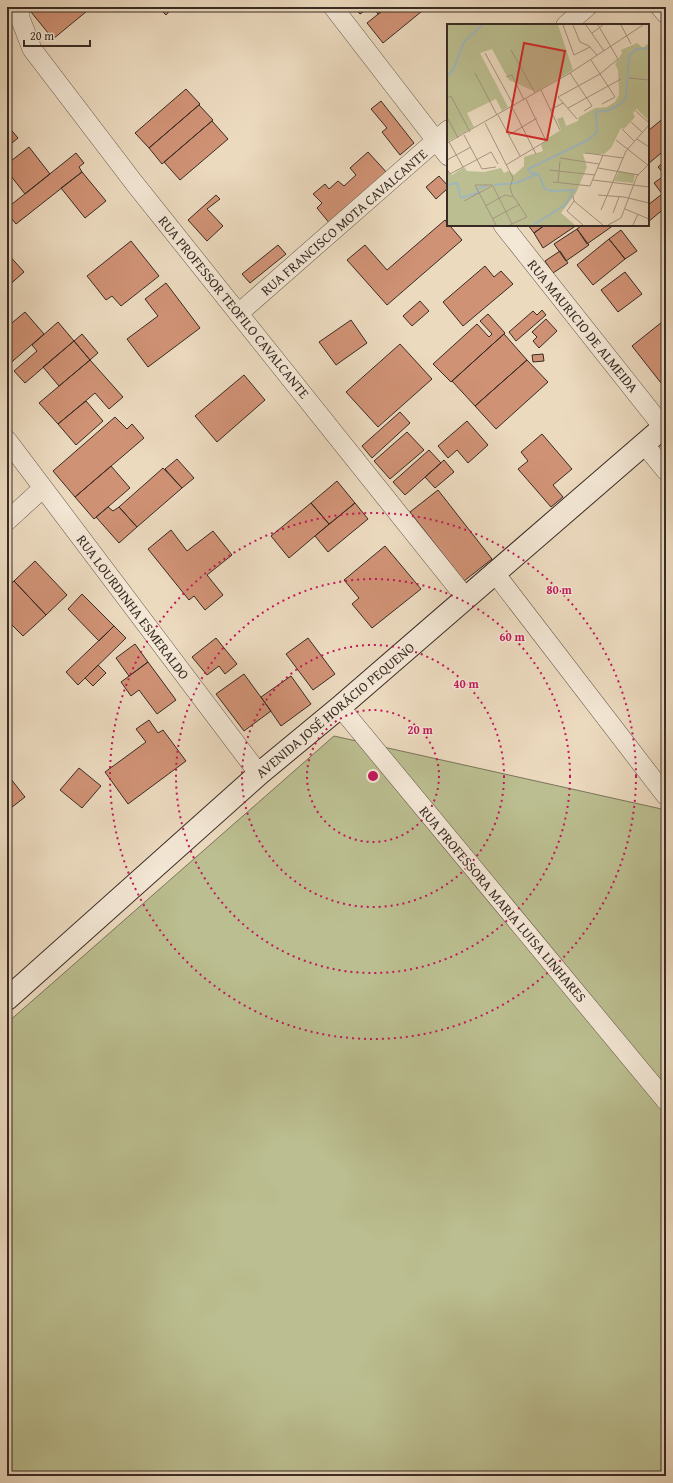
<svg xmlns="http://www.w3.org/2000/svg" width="673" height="1483" font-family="'Gentium Book Plus',serif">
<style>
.green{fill:#bbbe90;stroke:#7a745a}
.building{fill:#d09275;stroke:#382b24}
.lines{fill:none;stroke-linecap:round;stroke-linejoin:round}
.street-casing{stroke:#65574b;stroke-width:20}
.secondary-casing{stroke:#382b24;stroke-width:24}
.street{stroke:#f3e7d5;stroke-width:19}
.secondary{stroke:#f3e7d5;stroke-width:22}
.ring{fill:none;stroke:#c2185b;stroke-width:2;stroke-dasharray:2 4}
.labels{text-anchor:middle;stroke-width:3;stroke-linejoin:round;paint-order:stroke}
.street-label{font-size:14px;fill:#382b24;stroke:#f3e7d5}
.inset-river{fill:none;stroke:#9fb7bd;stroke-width:2}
.inset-road{fill:none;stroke:#a49481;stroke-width:1}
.view{fill:#d62828;fill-opacity:0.15;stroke:#d62828;stroke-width:2}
.inset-edge{fill:none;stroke:#382b24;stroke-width:2}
.centre{fill:#c2185b;stroke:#f3e7d5;stroke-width:2}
.ring-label{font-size:12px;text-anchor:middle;font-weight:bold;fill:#c2185b;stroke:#f3e7d5;stroke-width:3;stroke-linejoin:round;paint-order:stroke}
</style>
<rect width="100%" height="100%" fill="#ecdabf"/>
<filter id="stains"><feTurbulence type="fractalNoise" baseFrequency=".005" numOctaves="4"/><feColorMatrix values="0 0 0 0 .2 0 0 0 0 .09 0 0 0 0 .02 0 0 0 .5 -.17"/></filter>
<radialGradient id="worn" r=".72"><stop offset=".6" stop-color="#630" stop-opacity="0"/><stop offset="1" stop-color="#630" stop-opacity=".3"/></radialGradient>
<path class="green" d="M334 736 666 810V1476H7V1023Z"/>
<path class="building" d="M27 7H84L87 11 53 39Z
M158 7H173L166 15Z
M354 7H370L360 14Z
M373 7H387L378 14Z
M387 7H427L383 43 367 23Z
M186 89 200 104 149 148 135 133Z
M381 101 414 143 400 155 382 132 387 128 371 109Z
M199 105 213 120 162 164 149 148Z
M666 116V149L648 164V131Z
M212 121 228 139 180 180 164 162Z
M7 125 18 138 7 147Z
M29 147 50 174 25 194 7 171V164Z
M368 152 388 174 331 225 317 208 322 203 313 194 325 184 329 189 338 181 344 186 356 175 350 168Z
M76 153 84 163 79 167 82 172 16 224 7 213V208Z
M666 160V199L654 183 665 175 658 167Z
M82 172 106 201 85 218 61 188Z
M439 176 448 186V188L436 199 426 187Z
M662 194 666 199V207L648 222V205Z
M216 195 220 199 207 209 223 226 207 241 188 220Z
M445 220 462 240 387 305 347 260 365 245 387 270Z
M528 225H545L534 233Z
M545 225H577L543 248 534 233Z
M582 225H614L587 244 577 229Z
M577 229 589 245 566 261 554 244Z
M621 230 637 251 625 259 609 239Z
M609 239 625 259 593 285 577 265Z
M131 241 159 276 121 306 112 296 106 300 87 276Z
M278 245 286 254 250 283 242 274Z
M560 251 568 263 553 273 545 261Z
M7 253 24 272 7 287Z
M485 266 494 277 501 271 513 284 463 326 443 302Z
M625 272 642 294 618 312 601 290Z
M166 283 200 328 148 367 127 339 158 316 145 299Z
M420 301 429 311 412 326 403 316Z
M542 310 546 315 516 341 509 332 533 311 537 315Z
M25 312 44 334 7 366V327Z
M488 314 505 333 451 382 433 364 477 324 489 337 492 334 480 321Z
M546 319 557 331 539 348 533 341 537 337 532 332Z
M351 320 367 343 336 365 319 342Z
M58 322 74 341 25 383 14 371 37 351 32 345Z
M662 322 666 327V379L661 383 632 346Z
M82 334 98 353 90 360 74 341Z
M504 334 527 360 475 406 452 381Z
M74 341 90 360 59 386 43 367Z
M400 344 432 379 378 427 346 392Z
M543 354 544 361 533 362 532 355Z
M90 360 123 397 109 409 95 393 58 424 39 403Z
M527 360 548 382 496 429 475 406Z
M244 375 265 400 217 442 195 416Z
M86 401 103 421 76 445 58 424Z
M400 412 410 423 372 458 362 446Z
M115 417 127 429 132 424 144 438 75 497 53 471Z
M467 421 488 445 468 463 457 450 448 458 438 446Z
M407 432 424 450 390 479 374 461Z
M542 434 572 469 553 485 563 497 551 507 518 469 528 461 521 452Z
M429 450 441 463 405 495 393 482Z
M177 459 194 478 182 488 165 469Z
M444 460 454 472 435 488 425 477Z
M111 466 130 488 94 519 75 497Z
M163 468 182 488 137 527 119 507Z
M337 481 355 503 329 524 311 503Z
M438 490 492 559 464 581 410 512Z
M311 503 329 524 289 558 271 536Z
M355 503 368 519 328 552 315 536Z
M108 507 113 511 119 507 137 527 119 543 96 517Z
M171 530 187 551 213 531 232 555 207 575 223 595 205 610 194 596 189 600 148 549Z
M385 546 421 589 372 628 352 604 359 598 344 580Z
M35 561 67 595 46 615 14 581Z
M14 581 46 615 23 636 7 620V587Z
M82 594 114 626 99 641 68 609Z
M114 626 126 638 78 685 66 672Z
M216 638 237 664 225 674 219 666 207 675 192 657Z
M308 638 335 674 313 690 286 654Z
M135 644 148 662 129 676 116 658Z
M148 662 176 700 157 714 139 690 131 696 121 682Z
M98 665 106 673 93 686 85 678Z
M244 674 271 711 244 731 216 694Z
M291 676 311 704 281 726 261 697Z
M149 720 158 733 163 730 186 761 128 804 105 772 146 742 136 729Z
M79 768 101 786 82 808 60 790Z
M7 774 25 797 7 811Z"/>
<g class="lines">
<g class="street-casing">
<path id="street" d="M20 7V18L32 49 135 184 465 597
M333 7 448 156
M660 7 666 14
M566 25 587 7
M503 225 663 427
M239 313 448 130
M7 440 259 774
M644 444 666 471
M7 521 43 488
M494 572 666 796
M340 707 666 1101"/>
</g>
<g class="secondary-casing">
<path id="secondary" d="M7 999 259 774 340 707 666 425"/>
</g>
<use href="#street" class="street"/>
<use href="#secondary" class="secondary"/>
</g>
<g class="ring">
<circle cx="373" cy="776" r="66"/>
<circle cx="373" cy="776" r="131"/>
<circle cx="373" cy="776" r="197"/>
<circle cx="373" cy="776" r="263"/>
</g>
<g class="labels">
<g class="street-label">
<text transform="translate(344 222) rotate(-41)" y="5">RUA FRANCISCO MOTA CAVALCANTE</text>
<text transform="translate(234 307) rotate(51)" y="5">RUA PROFESSOR TEOFILO CAVALCANTE</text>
<text transform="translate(583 326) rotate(51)" y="5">RUA MAURICIO DE ALMEIDA</text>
<text transform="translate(133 607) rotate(53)" y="5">RUA LOURDINHA ESMERALDO</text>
<text transform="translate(335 710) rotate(-40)" y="5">AVENIDA JOSÉ HORÁCIO PEQUENO</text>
<text transform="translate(503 904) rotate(50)" y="5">RUA PROFESSORA MARIA LUISA LINHARES</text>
</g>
</g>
<g transform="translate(447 24)">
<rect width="202" height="202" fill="#ecdabf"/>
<path d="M0 1H111L126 46 89 68 62 56 45 25 33 29 61 83 55 87 49 75 20 89 27 103 0 118ZM190 19 196 24 202 19V97L190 85 186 89 188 93 177 105 174 104 164 124 157 130H136L140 143 129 169 114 189 128 201H0V147L5 151 17 143 20 147 37 148 54 144 57 149 61 147 67 151 77 142V133L96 127 94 121 101 114 114 106 110 95 116 93 119 102 131 97 132 93 148 84 160 83 168 78 172 71 171 46 168 40 175 29 174 26ZM172 147 188 150 186 159 167 157Z" fill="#bbbe90"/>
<path class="inset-river" d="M0 52 6 46 17 18 35 1M0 161 10 159 14 174 30 169V165L40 162M47 161 69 159 91 150M86 201 118 181 127 166 105 167 98 165 91 150 84 149 81 145 141 116 147 111 150 108 149 88 163 86 174 80 179 73 182 32 189 25 202 24"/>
<path class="inset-road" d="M116 1 127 31 143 23M126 1 133 18 142 22 150 31M139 1 157 27M174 1 184 20M145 9 156 1M64 26 88 69M38 29 67 82M144 36 168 73 155 80M28 49 50 91M123 49 145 82 137 87M59 53 65 51 77 76M182 54 202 56M94 66 113 106M0 74 4 72 23 108M65 83 89 130M121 84 174 55M103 86 116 79M189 87 202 99M51 91 73 132M0 93 11 114M130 95 111 73 153 50 171 35 151 1M184 98 195 108M38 99 66 154 63 163 65 170 80 193 63 201M175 105 187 117M17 111 35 145 49 143M62 111 90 94M190 115 202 123M169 116 202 142M2 118 16 143M0 119 123 49 196 1M139 129 176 134M113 134 152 140M0 136 24 123M59 141 99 117 79 75M151 144 192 151M0 145 3 150 44 128 51 140M102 146 148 151M146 156 202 163M106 158 143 162 156 131M111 159 113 137M46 161H28L49 201M46 162 65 200M151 171 177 173 202 179M126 172 127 177 156 201M17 177 45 162M127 177 120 187 136 201M38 182 58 171 66 173M178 185 202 195M154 186 179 127 202 101M166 189 172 173M45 195 73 180M161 201 174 194 190 152 202 140M186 201 191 190"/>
<path class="view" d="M77 19 118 27 100 116 60 108Z"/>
<rect width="202" height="202" class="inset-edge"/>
</g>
<circle cx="373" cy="776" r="6" class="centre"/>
<g class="ring-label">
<text x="559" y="594">80 m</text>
<text x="512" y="641">60 m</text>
<text x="466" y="688">40 m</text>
<text x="420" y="734">20 m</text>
</g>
<rect width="673" height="1483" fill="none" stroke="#ecdabf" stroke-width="24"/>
<rect x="8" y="8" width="657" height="1467" fill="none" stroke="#382b24" stroke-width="2"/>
<rect x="12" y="12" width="649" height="1459" fill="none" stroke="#382b24"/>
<path d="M24 40v6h66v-6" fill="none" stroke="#382b24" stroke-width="2"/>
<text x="30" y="40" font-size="12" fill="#382b24" stroke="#f3e7d5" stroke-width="3" paint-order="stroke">20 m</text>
<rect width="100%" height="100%" filter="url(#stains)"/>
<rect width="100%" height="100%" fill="url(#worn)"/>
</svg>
